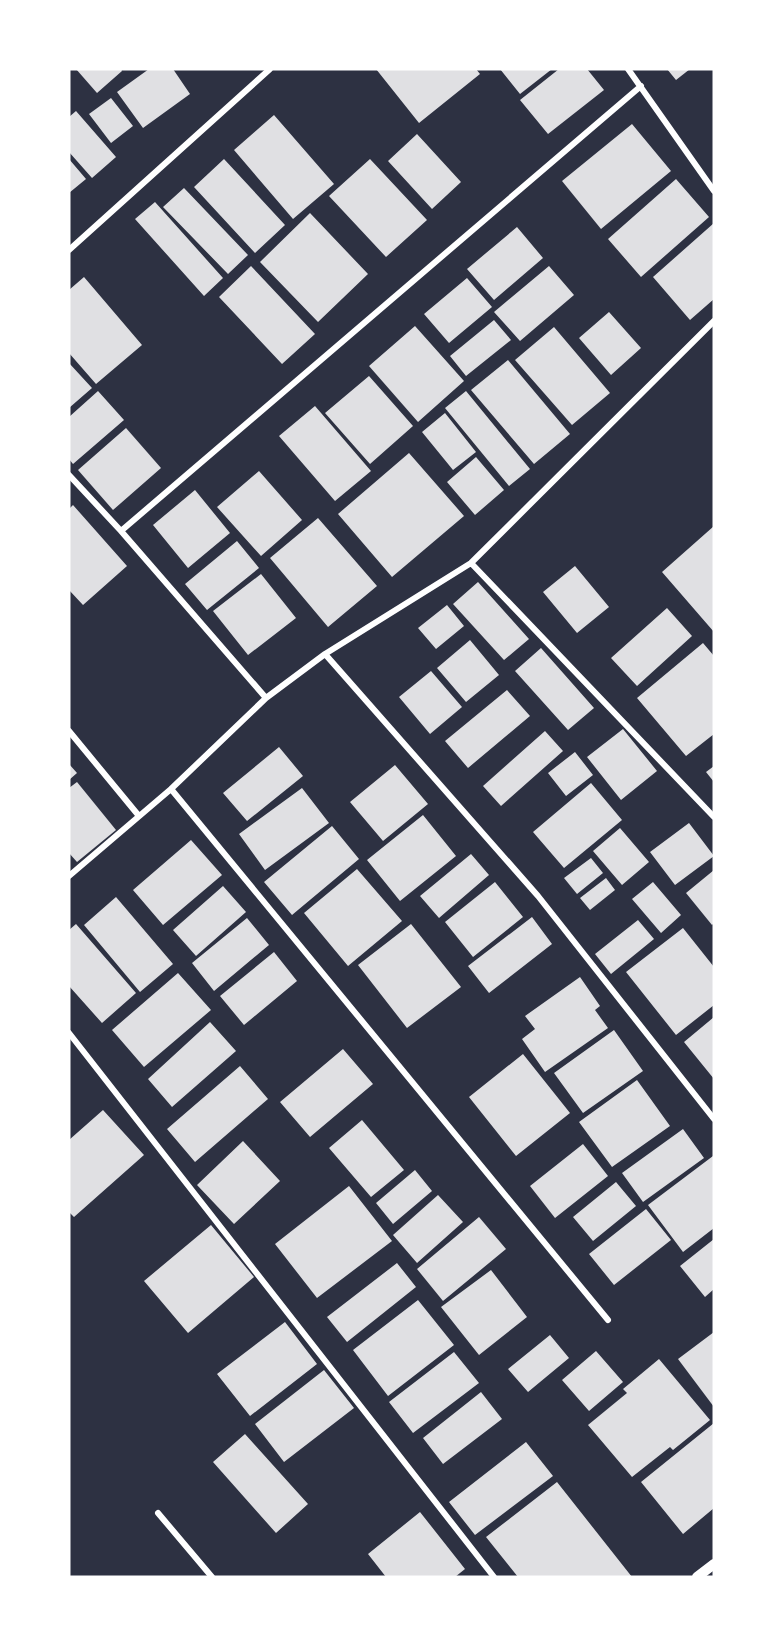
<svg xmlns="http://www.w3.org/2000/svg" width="783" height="1646" font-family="'Source Serif 4',serif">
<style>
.building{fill:#e0e0e3}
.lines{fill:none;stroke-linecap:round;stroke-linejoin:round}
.minor{stroke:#fff;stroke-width:6}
.tertiary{stroke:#fff;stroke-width:10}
</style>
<rect width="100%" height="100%" fill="#2d3142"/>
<path class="building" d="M76 69H121L122 71 97 93Z
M149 69H173L190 94 143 128 117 92Z
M376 69H476L480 74 419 123Z
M500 69H552L520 94Z
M559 69H587L604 90 548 134 520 100Z
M667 69H690L676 80Z
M111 98 133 126 111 143 89 114Z
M76 111 116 157 92 178 69 152V117Z
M274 115 334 184 293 219 234 150Z
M632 124 671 171 601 229 562 181Z
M417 134 461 182 432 209 388 161Z
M69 159 86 179 69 193Z
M224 159 285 225 255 253 194 187Z
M370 159 427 220 386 257 329 196Z
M676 179 709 217 641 277 608 239Z
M184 188 248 255 228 274 163 207Z
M155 202 223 278 204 296 135 219Z
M310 213 368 274 318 322 260 262Z
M714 223V299L690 320 653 277Z
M517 227 543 258 494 300 467 269Z
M251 266 315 334 282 364 219 297Z
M549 266 574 295 520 341 494 312Z
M84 277 142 345 96 384 69 353V290Z
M467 278 492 307 449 343 424 314Z
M609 312 641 348 611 375 579 338Z
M494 320 511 340 466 376 450 356Z
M415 326 464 381 418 422 369 366Z
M554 327 610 393 572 425 515 360Z
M508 360 570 434 534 464 471 390Z
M69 363 92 388 69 408Z
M369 376 413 426 370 464 325 413Z
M98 391 124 420 73 464 69 459V417Z
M466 391 530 469 509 486 445 408Z
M315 406 371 471 335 501 279 436Z
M445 413 476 452 453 470 422 432Z
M126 428 161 468 113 510 78 470Z
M409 453 464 516 392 577 338 514Z
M476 457 504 490 475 515 447 482Z
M259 471 302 520 261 556 217 507Z
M195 490 230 533 188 568 153 525Z
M73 505 127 566 83 605 69 590V509Z
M318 518 377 586 328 627 270 558Z
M714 526V632L662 572Z
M237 541 259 568 207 610 185 584Z
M575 566 609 607 577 633 543 592Z
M261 574 296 618 248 655 213 611Z
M478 582 529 639 504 660 453 604Z
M447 605 464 626 436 649 418 628Z
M667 608 692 636 637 686 611 658Z
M470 640 499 675 466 702 437 668Z
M703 643 714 656V734L686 756 637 698Z
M541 648 594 708 568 730 515 671Z
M431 671 462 707 430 734 399 697Z
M507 690 530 716 468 768 445 741Z
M623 729 657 771 621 800 587 757Z
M545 731 563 751 501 806 483 786Z
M279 747 303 776 247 821 223 793Z
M575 752 593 775 566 796 548 773Z
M69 764 77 773 69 780Z
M395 765 428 804 383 841 350 802Z
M714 766V782L706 772Z
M77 782 116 830 77 862 69 853V788Z
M591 783 622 820 564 868 533 832Z
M302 788 329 823 265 870 239 834Z
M423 815 456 856 400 901 367 860Z
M689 823 714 856 675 885 650 852Z
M332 826 359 859 292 915 264 882Z
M620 828 649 862 622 885 593 851Z
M191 840 222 875 163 925 133 890Z
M471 854 489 875 439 918 420 896Z
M591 858 603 873 577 894 564 878Z
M357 869 402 921 348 966 304 913Z
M714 870V923L712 925 686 893Z
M606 878 615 890 590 910 580 898Z
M495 882 523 917 473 957 445 922Z
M653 882 681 915 661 933 632 899Z
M223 886 246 912 196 956 173 930Z
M116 897 173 964 140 992 84 925Z
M532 917 552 944 489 993 468 966Z
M247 918 269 945 214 991 192 963Z
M638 920 654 939 611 974 595 954Z
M76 924 136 993 102 1023 69 986V930Z
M411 924 461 987 407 1028 358 965Z
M683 928 714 967V1005L676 1035 626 972Z
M274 952 297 981 244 1025 220 996Z
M178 973 211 1010 144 1067 112 1030Z
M580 977 600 1006 595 1010 608 1028 545 1072 522 1039 535 1029 525 1016Z
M714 1017V1079L684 1042Z
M210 1022 236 1051 172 1107 148 1079Z
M614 1030 643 1071 583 1113 554 1073Z
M343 1049 373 1084 310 1137 280 1102Z
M523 1054 570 1113 516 1156 469 1097Z
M240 1066 268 1099 195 1162 167 1129Z
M637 1080 670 1126 612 1167 579 1122Z
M103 1110 144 1155 74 1217 69 1212V1140Z
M362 1120 404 1170 371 1197 329 1148Z
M683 1129 704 1158 643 1202 622 1173Z
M243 1141 280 1181 234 1224 197 1185Z
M583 1144 608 1176 555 1218 530 1186Z
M713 1156 714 1228 683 1252 648 1205Z
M415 1170 432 1191 393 1224 376 1203Z
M616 1182 636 1206 593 1241 573 1217Z
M349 1186 392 1241 317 1298 275 1244Z
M438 1195 463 1222 417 1263 393 1235Z
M646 1209 671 1240 614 1285 589 1254Z
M479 1217 506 1249 443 1301 417 1269Z
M211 1225 254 1277 188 1333 144 1281Z
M714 1239V1289L705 1297 680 1266Z
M397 1263 416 1287 347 1342 327 1317Z
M491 1270 527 1317 479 1355 441 1307Z
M418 1300 454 1345 388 1396 353 1350Z
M285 1322 317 1364 250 1416 217 1374Z
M714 1332V1407L678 1359Z
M550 1335 569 1358 528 1392 508 1369Z
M596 1351 623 1382 589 1411 562 1380Z
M454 1352 479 1383 413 1433 389 1402Z
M659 1359 710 1420 673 1450 670 1447 632 1477 588 1425 627 1393 623 1389Z
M324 1370 354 1408 284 1462 255 1424Z
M481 1392 502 1419 443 1464 423 1438Z
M714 1423V1508L683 1534 641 1482Z
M245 1434 308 1504 276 1533 213 1462Z
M526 1442 553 1476 475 1535 449 1502Z
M557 1482 632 1577H518L486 1537Z
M420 1512 465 1569 455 1577H386L368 1554Z"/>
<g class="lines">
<path class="minor" d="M628 69 714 191
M69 250 270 69
M69 475 121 531 266 698 171 789 69 876
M121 531 641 86
M471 563 714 817
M325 654 538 896 714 1119
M266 698 325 654 471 563 714 321
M69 731 139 816
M171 789 608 1320
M69 1033 494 1577
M158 1513 212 1577"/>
<path class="tertiary" d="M697 1577 714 1564"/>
</g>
<rect width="783" height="1646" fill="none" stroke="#ffffff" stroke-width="141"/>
</svg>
